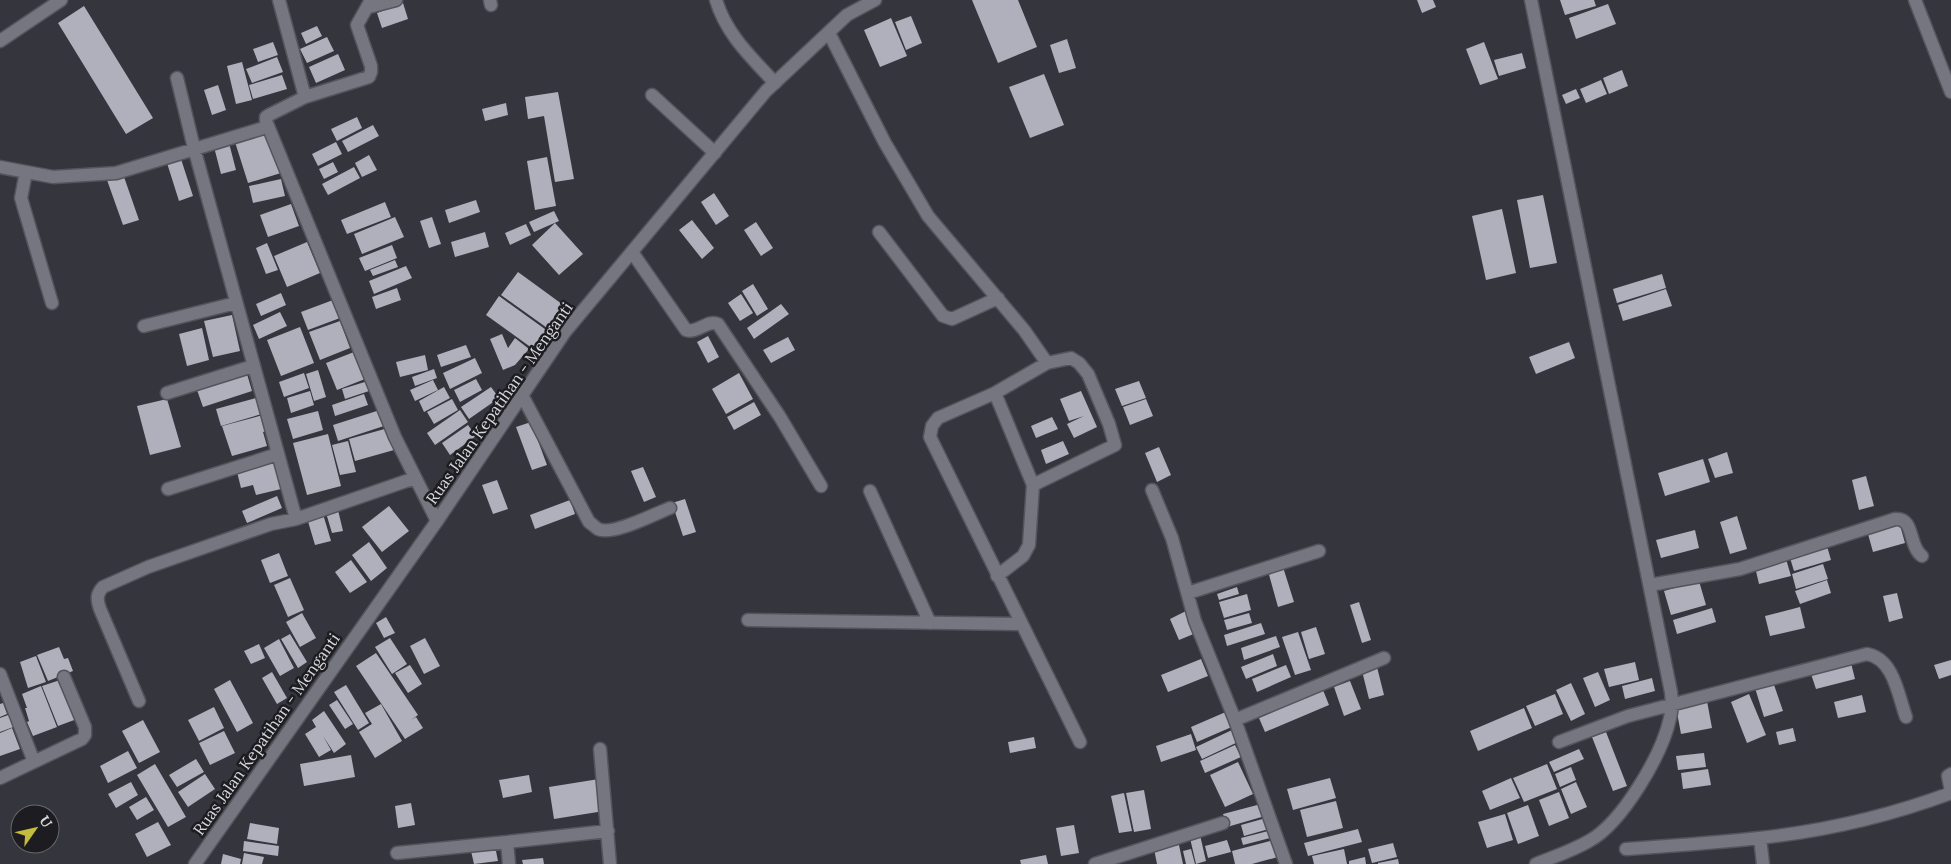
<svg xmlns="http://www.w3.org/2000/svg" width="1951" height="864" font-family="Lora,serif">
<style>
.building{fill:#b0b0bc}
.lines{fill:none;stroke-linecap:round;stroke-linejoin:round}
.street-casing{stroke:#54545c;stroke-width:15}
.secondary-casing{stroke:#54545c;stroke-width:15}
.street{stroke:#767681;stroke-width:12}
.secondary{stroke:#767681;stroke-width:12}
.labels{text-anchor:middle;stroke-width:5;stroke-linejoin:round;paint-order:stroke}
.street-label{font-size:16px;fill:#d6d6dc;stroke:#1d1d21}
</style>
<rect width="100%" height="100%" fill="#35353e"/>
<path class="building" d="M972 0H1018L1037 47 998 63Z
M1417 0H1433L1436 7 1422 13Z
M1560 0H1594L1596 6 1565 15Z
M403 3 408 19 382 28 377 13Z
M1608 4 1616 24 1576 39 1569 18Z
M84 6 153 118 126 134 58 23Z
M911 16 922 43 906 50 895 22Z
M891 18 907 56 880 67 864 30Z
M317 26 322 36 306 44 301 33Z
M327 37 334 51 307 63 300 49Z
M1067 39 1076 68 1059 73 1050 45Z
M273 42 278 55 258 62 253 49Z
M1484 42 1498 79 1480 85 1466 49Z
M1522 53 1526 68 1499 76 1494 60Z
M338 54 345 70 316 83 309 67Z
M277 57 283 72 252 83 246 69Z
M242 62 252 100 236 104 227 66Z
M1622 70 1628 86 1609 94 1603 78Z
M1044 74 1064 125 1030 138 1009 87Z
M282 75 287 89 253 99 249 85Z
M1601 80 1607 94 1586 103 1580 89Z
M218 85 226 110 212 115 204 90Z
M1576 89 1580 98 1566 104 1562 95Z
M558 92 574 179 555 182 544 116 528 119 525 97Z
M506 103 508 115 485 121 482 109Z
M357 117 362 128 337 141 331 129Z
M373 125 379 136 348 152 342 141Z
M268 131 281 173 248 183 235 142Z
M336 142 342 154 318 166 312 154Z
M229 143 236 170 221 174 214 147Z
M369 155 377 170 362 177 355 163Z
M547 157 556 206 535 210 527 161Z
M181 159 193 196 179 201 167 163Z
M333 162 338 172 324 179 319 169Z
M354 167 360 178 328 195 322 184Z
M123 174 139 220 123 225 107 180Z
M281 179 285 196 253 203 249 186Z
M714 193 729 216 716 225 701 202Z
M1543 195 1557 263 1530 268 1517 200Z
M476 200 480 212 449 223 445 210Z
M385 202 391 217 347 234 341 220Z
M291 204 299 226 268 237 260 215Z
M1502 209 1516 273 1486 280 1472 216Z
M554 211 559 221 534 232 529 222Z
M395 217 404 237 362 254 354 234Z
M432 217 441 244 429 248 420 221Z
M692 220 714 248 702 259 679 230Z
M756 222 773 248 761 256 744 230Z
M555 223 583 254 559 275 532 245Z
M526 224 531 235 510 245 505 233Z
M485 232 489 247 455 257 451 242Z
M307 242 320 273 287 287 274 256Z
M267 243 278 270 266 274 256 248Z
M392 245 397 258 365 271 359 258Z
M395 260 398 267 373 276 370 270Z
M406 266 412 278 374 294 369 281Z
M518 272 566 307 550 330 501 295Z
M1662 274 1666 288 1617 303 1613 289Z
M753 284 768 309 757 316 742 291Z
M397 288 401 300 376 309 372 297Z
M1666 289 1672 306 1623 321 1618 305Z
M281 293 286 305 261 316 256 304Z
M741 294 753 313 740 321 728 303Z
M499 296 549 332 536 351 486 315Z
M333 300 340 318 308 330 301 312Z
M781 304 789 314 754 339 747 328Z
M280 312 287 326 259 339 253 325Z
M232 315 240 351 213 357 204 321Z
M340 321 350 348 320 360 309 332Z
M300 327 314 363 281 376 267 340Z
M202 328 209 360 187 366 179 334Z
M502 334 508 348 515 338 529 349 515 365 503 370 490 339Z
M708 336 719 357 708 363 697 342Z
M788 337 795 350 771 363 763 350Z
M1569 342 1575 358 1536 374 1529 357Z
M466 345 471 357 441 367 437 355Z
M354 352 365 379 337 390 326 363Z
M425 355 428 370 400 377 396 362Z
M475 358 482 373 450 389 443 373Z
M434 369 437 378 415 386 412 377Z
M318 370 326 397 314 401 306 374Z
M304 373 309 388 284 397 279 382Z
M739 373 753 399 726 414 712 389Z
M247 374 252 391 203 407 197 390Z
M476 379 482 390 460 402 454 390Z
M433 380 438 390 415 401 410 390Z
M368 381 372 390 345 399 342 389Z
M1139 381 1146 398 1122 406 1115 389Z
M444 387 450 398 424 412 419 401Z
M491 387 499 398 469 419 461 407Z
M310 391 314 405 291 413 287 398Z
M1081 391 1097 427 1074 438 1067 424 1084 416 1069 421 1060 399Z
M364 394 368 405 335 416 332 405Z
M260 397 265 413 221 426 216 409Z
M167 399 181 447 150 455 137 406Z
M452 399 458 410 434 424 427 412Z
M1146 399 1153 416 1130 425 1123 407Z
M754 402 761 415 734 430 727 417Z
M383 409 387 425 338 441 333 425Z
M460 410 468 422 435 445 427 433Z
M318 411 323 430 293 439 287 419Z
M263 415 267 431 263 432 267 446 232 456 222 426Z
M1052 417 1058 429 1036 438 1031 426Z
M531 422 547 465 532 470 516 427Z
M468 425 476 436 450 455 442 443Z
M388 428 394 450 355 461 349 439Z
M328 434 341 486 307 495 293 443Z
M348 441 356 472 340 475 332 445Z
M1063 441 1069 454 1046 464 1041 450Z
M1159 447 1171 475 1157 482 1145 453Z
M1727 452 1733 473 1715 478 1708 459Z
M1703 459 1710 482 1665 496 1658 473Z
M275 462 281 489 256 495 253 485 241 488 237 472Z
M643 467 656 497 644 502 631 471Z
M1866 476 1874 506 1859 510 1852 480Z
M497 480 508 509 493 514 482 485Z
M277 496 282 508 247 523 242 511Z
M685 499 696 532 683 536 672 503Z
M570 500 575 514 535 529 530 515Z
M389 506 409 531 382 552 362 527Z
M338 510 343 531 332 533 326 513Z
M323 514 331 541 315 545 307 518Z
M1737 516 1747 549 1730 554 1720 522Z
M1900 525 1905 543 1873 552 1868 534Z
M1695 530 1699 548 1661 558 1656 540Z
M369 542 387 568 371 581 352 555Z
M1827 546 1831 560 1794 571 1790 558Z
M279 553 288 576 270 583 261 560Z
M1786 559 1791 576 1759 584 1755 567Z
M351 560 367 582 350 593 335 572Z
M1823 564 1828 579 1796 589 1792 574Z
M1283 567 1294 602 1278 607 1268 571Z
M290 578 304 610 288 617 274 585Z
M1827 580 1831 593 1800 604 1795 591Z
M1699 581 1706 605 1671 615 1664 591Z
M1237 587 1239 594 1219 600 1217 594Z
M1897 593 1903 618 1889 622 1883 596Z
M1247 594 1251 610 1224 618 1219 602Z
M1359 602 1371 640 1362 643 1350 605Z
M1800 607 1805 628 1770 636 1765 616Z
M1712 608 1716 622 1677 634 1673 620Z
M1186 611 1196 633 1179 640 1170 619Z
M302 613 316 638 300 647 286 622Z
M1249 613 1252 623 1227 630 1224 620Z
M386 617 395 633 384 638 376 623Z
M1261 623 1265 634 1227 646 1224 635Z
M1316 627 1325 654 1309 659 1301 632Z
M1298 632 1311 670 1295 675 1282 637Z
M290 634 307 662 298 668 281 639Z
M1276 636 1280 647 1244 660 1241 648Z
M390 638 407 664 392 674 375 647Z
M425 638 440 666 424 674 410 646Z
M279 639 294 668 280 676 264 648Z
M259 644 265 658 251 664 244 651Z
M59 647 64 659 68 658 73 671 48 681 37 655Z
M376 653 418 715 411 720 416 717 423 728 405 739 356 666Z
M1273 654 1277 666 1246 679 1241 667Z
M36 656 46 682 28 688 20 662Z
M1201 659 1208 676 1168 692 1161 675Z
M1951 660V675L1939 679 1934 665Z
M1635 662 1639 680 1609 687 1604 669Z
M1851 663 1855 679 1816 689 1811 674Z
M410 665 422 684 408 693 395 673Z
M1286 665 1291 677 1257 692 1252 679Z
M1377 667 1384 695 1369 699 1362 671Z
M272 672 287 698 277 704 262 678Z
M1598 672 1610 700 1595 707 1583 678Z
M1652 678 1655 691 1625 699 1622 686Z
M63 679 77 719 58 726 42 686Z
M230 680 253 723 237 732 214 689Z
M1350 681 1361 709 1344 716 1334 687Z
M1773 682 1783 711 1764 717 1755 688Z
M1571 683 1585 714 1571 721 1556 690Z
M346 685 369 723 358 730 334 692Z
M41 686 57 727 33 736 27 722 29 721 25 708H27L22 694Z
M1323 690 1329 705 1265 732 1259 718Z
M1555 694 1563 714 1535 726 1526 706Z
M1749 694 1766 735 1747 743 1731 702Z
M1862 695 1866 712 1838 718 1834 702Z
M337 700 353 724 345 729 329 705Z
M1707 701 1712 728 1681 734 1676 707Z
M3 703 7 714 0 717V704Z
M381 704 402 741 375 758 359 732 372 724 365 713Z
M214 707 224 728 199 741 188 720Z
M1524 708 1532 728 1478 751 1470 731Z
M324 711 346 744 334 753 323 736 331 750 319 757 305 734 316 727 312 720Z
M1228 711 1234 726 1197 742 1191 727Z
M11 714 16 726 0 732V718Z
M143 720 160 752 139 763 122 731Z
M12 728 20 749 0 756V733Z
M1793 728 1796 741 1779 745 1776 732Z
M1232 730 1238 742 1202 759 1196 747Z
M224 731 235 753 210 765 199 743Z
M1606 732 1627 786 1613 791 1592 737Z
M1191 734 1196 750 1161 762 1156 746Z
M1034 737 1036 748 1010 753 1008 742Z
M1235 745 1241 757 1205 773 1200 761Z
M1579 749 1584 759 1554 772 1549 762Z
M128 751 137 768 108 783 100 766Z
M1704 753 1706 767 1678 770 1676 756Z
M351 755 355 777 304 786 300 764Z
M196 759 204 772 177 787 169 775Z
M1238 762 1253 794 1225 807 1210 775Z
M155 764 186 817 168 827 137 775Z
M1547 764 1557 789 1524 802 1513 778Z
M1571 767 1576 780 1560 787 1555 774Z
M1708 769 1711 785 1683 789 1681 773Z
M205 774 215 789 188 807 178 792Z
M529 775 532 792 503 798 499 780Z
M1330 778 1336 798 1293 810 1287 789Z
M1511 778 1520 798 1490 810 1482 791Z
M599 779 604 811 554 819 549 787Z
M131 782 138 795 116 808 108 794Z
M1576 782 1587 807 1571 814 1561 789Z
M1144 790 1151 829 1134 832 1126 793Z
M1559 792 1569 818 1549 826 1539 800Z
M1124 793 1132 831 1119 833 1111 796Z
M146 797 154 810 137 820 129 807Z
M1336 801 1343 828 1307 837 1300 810Z
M411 803 415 825 398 828 395 806Z
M1261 804 1265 816 1227 827 1223 814Z
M1528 805 1539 836 1518 844 1507 813Z
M1505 814 1513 840 1487 848 1478 822Z
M1266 818 1269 829 1244 836 1241 825Z
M158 822 171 845 147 857 135 834Z
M250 823 279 828 277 844 247 839Z
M1074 825 1079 853 1061 856 1056 828Z
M1358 829 1362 842 1308 856 1304 843Z
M1272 830 1274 837 1243 845 1241 838Z
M1200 835 1206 861 1196 864 1190 838Z
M1227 840 1231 852 1208 858 1205 846Z
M1274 840 1278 857 1252 864H1235L1232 851Z
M244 841 279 846 278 856 243 851Z
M1393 843 1397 857 1372 863 1368 849Z
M1179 845 1183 864H1157L1154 849Z
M495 846 498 861 474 864 471 851Z
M1191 849 1195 864H1186L1183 851Z
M1344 849 1347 864H1314L1312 856Z
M244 853 264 857 262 864H242Z
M223 854 241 859 240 864H221Z
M1046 855 1048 864H1021L1020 860Z
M1365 857 1366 864H1349V861Z
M543 858 544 864H523L522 860Z
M1398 859 1399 864H1378V863Z"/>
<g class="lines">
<g class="street-casing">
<path id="street" d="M279 0 305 97
M371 0 357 25 371 66V72L369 77 305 97 269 115 266 117V121L395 437 437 521
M490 0 491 5
M716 0C726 34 751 57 775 83
M1531 0 1671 692C1672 700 1672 710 1670 718 1662 755 1622 823 1589 841 1572 851 1553 857 1536 864
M1915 0 1951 92
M369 7 396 0
M829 33 885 143 928 216 1024 330 1047 363
M0 41 61 0
M177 78 194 148 296 519
M652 95 715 153
M0 167 53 177 116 173 267 127
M26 172 21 198 52 303
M879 232 943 316 952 319 998 298
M632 252 686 330C697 334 708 319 718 324L780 417 821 486
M144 326 236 303
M167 393 253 366
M995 393 1033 485 1029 545 1023 556 997 576
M522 395 589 522C592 524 595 527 598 529 613 536 654 514 670 508
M1033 485 1115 445 1109 424 1088 374 1079 363 1071 358 1047 363 995 393 938 418 932 426 930 437 1080 742
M168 489 278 454
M1152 490 1172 538 1195 621 1235 720 1286 864
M870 491 930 623
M1650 585 1740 569 1895 519C1915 517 1908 546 1922 556
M1188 593 1319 551
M748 620 1021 624
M0 674 34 762
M139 701 100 609C97 600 96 594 103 587L148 567 271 524 296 519 415 478
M1235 720 1384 658
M1559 742 1628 716 1867 654C1894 659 1898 695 1906 717
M600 749 610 864
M1951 774 1948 776 1951 791
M0 778 82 739 85 735V727L64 677
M1760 838 1763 864
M1626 849C1670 846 1715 843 1759 838 1825 831 1889 816 1951 793
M397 853 507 842
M509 864 507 842 608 831
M1095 864 1223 823"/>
</g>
<g class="secondary-casing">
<path id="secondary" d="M195 864 437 521 565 332 766 91 847 15 875 0"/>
</g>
<use href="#street" class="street"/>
<use href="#secondary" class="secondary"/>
</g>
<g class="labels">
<g class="street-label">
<text transform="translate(499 403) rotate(-55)" y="6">Ruas Jalan Kepatihan - Menganti</text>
<text transform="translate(266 734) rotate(-55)" y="6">Ruas Jalan Kepatihan - Menganti</text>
</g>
</g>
<g transform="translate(35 829) rotate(56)"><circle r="24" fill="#1d1d21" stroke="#67676c"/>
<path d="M0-4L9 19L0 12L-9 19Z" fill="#c4bc3d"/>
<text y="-8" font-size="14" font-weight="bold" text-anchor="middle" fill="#d6d6dc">U</text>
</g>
</svg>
